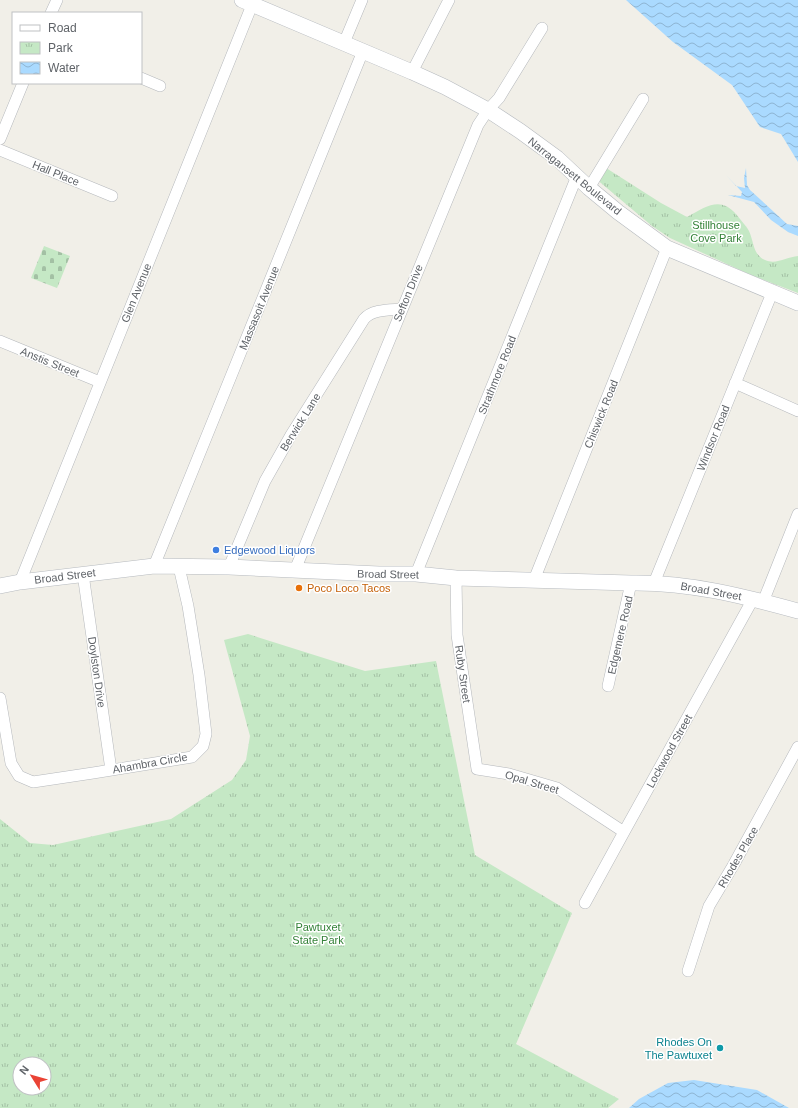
<svg xmlns="http://www.w3.org/2000/svg" width="798" height="1108" font-family="Arial,sans-serif">
<style>
.cemetery{fill:url(#cemetery-stones)}
.park{fill:url(#park-tufts);fill-rule:evenodd}
.water{fill:url(#water-waves)}
.lines{fill:none;stroke-linecap:round;stroke-linejoin:round}
.street-casing{stroke:#b5b8bc;stroke-width:12}
.secondary-casing{stroke:#b6babf;stroke-width:16}
.street{stroke:#fff;stroke-width:11}
.secondary{stroke:#fff;stroke-width:15}
.shop-dot{fill:#3f7fe0;stroke:#fff;stroke-width:1.5}
.food-dot{fill:#e8710a;stroke:#fff;stroke-width:1.5}
.culture-dot{fill:#0f9aa8;stroke:#fff;stroke-width:1.5}
.labels{text-anchor:middle;stroke-width:3;stroke-linejoin:round;paint-order:stroke}
.street-label{font-size:11px;fill:#5f6368;stroke:#fff}
.park-label{font-size:11px;fill:#348238;stroke:#fff}
.shop-label{font-size:11px;fill:#366cbe;stroke:#fff;text-anchor:start}
.food-label{font-size:11px;fill:#c56008;stroke:#fff;text-anchor:start}
.culture-label{font-size:11px;fill:#0d838f;stroke:#fff;text-anchor:end}
</style>
<defs>
<pattern id="cemetery-stones" width="16" height="16" patternUnits="userSpaceOnUse"><rect width="16" height="16" fill="#c5e8c5"/><path d="M2 7V4a2 2 0 0 1 4 0v3zM10 15v-3a2 2 0 0 1 4 0v3z" fill="#a3c0a4"/></pattern>
<pattern id="park-tufts" width="24" height="20" patternUnits="userSpaceOnUse"><rect width="24" height="20" fill="#c5e8c5"/><path d="M3 7l-1-3M5 7V3M7 7l1-3M15 17l-1-3M17 17v-4M19 17l1-3" fill="none" stroke="#a3c0a4"/></pattern>
<pattern id="water-waves" width="16" height="10" patternUnits="userSpaceOnUse"><rect width="16" height="10" fill="#aadaff"/><path d="M0 5q4-4 8 0t8 0" fill="none" stroke="#8eb4d2"/></pattern>
</defs>
<rect width="100%" height="100%" fill="#f1efe8"/>
<path class="cemetery" d="M44 246 70 256 57 288 31 278Z"/>
<path class="park" d="M603 166 661 203 687 217C709 205 722 195 740 219 743 223 747 227 749 231 754 242 753 255 765 260 776 265 787 257 798 256V293L751 275 670 238 652 226 595 178Z
M248 634 365 671 436 661 475 855 572 913 516 1044 619 1099 608 1108H0V819L30 843 53 845 171 819 232 780 246 760 250 736 224 640ZM20 1064H44V1088H20Z"/>
<path class="water" d="M626 0H798V162L781 134 760 127 732 85 673 42Z
M746 168 747 185 750 190 787 224 798 226V236L788 232 771 220 754 202 728 195 741 196 742 192 726 175 736 186 745 188 744 178Z
M694 1080 757 1090 789 1108H629L639 1099 668 1083Z"/>
<g class="lines">
<g class="street-casing">
<path id="street" d="M51 13 57 0
M344 43 362 0
M412 72 449 0
M141 78 160 86
M0 139 23 83
M0 150 112 196
M589 188 643 99
M0 341 100 382
M735 383 798 411
M154 566 363 51
M229 567 265 481 291 435 364 319C372 309 390 310 402 309
M295 570 478 125 488 110 499 98 542 28
M83 574 111 770
M416 574 577 176
M456 578 457 635 477 769 509 774 557 788 624 832
M534 580 667 248
M20 582 254 0
M654 583 772 293
M763 602 798 514
M608 686 631 583
M0 698 11 763 19 776 33 782 93 773 192 757 203 746 206 734 199 675 188 606 179 567
M585 903 624 832 753 599
M688 971 709 906 734 864 798 747"/>
</g>
<g class="secondary-casing">
<path id="secondary" d="M242 0 412 72 445 87 488 110 520 131 557 158 589 188 618 212 667 248 798 303
M0 586 20 582 154 566 229 567 379 574H416L456 578 631 583C689 582 743 596 798 611"/>
</g>
<use href="#street" class="street"/>
<use href="#secondary" class="secondary"/>
</g>
<circle class="shop-dot" cx="216" cy="550" r="4"/>
<circle class="food-dot" cx="299" cy="588" r="4"/>
<circle class="culture-dot" cx="720" cy="1048" r="4"/>
<g class="labels">
<g class="street-label">
<text transform="translate(56 173) rotate(22)" y="4">Hall Place</text>
<text transform="translate(575 176) rotate(39)" y="4">Narragansett Boulevard</text>
<text transform="translate(136 293) rotate(-68)" y="4">Glen Avenue</text>
<text transform="translate(408 293) rotate(-68)" y="4">Sefton Drive</text>
<text transform="translate(259 308) rotate(-68)" y="4">Massasoit Avenue</text>
<text transform="translate(50 362) rotate(22)" y="4">Anstis Street</text>
<text transform="translate(497 375) rotate(-68)" y="4">Strathmore Road</text>
<text transform="translate(601 414) rotate(-68)" y="4">Chiswick Road</text>
<text transform="translate(300 422) rotate(-58)" y="4">Berwick Lane</text>
<text transform="translate(713 438) rotate(-68)" y="4">Windsor Road</text>
<text transform="translate(388 574) rotate(1)" y="4">Broad Street</text>
<text transform="translate(65 576) rotate(-7)" y="4">Broad Street</text>
<text transform="translate(711 591) rotate(10)" y="4">Broad Street</text>
<text transform="translate(620 635) rotate(-77)" y="4">Edgemere Road</text>
<text transform="translate(97 672) rotate(82)" y="4">Doylston Drive</text>
<text transform="translate(463 674) rotate(82)" y="4">Ruby Street</text>
<text transform="translate(669 751) rotate(-61)" y="4">Lockwood Street</text>
<text transform="translate(150 763) rotate(-10)" y="4">Ahambra Circle</text>
<text transform="translate(532 782) rotate(17)" y="4">Opal Street</text>
<text transform="translate(738 857) rotate(-60)" y="4">Rhodes Place</text>
</g>
<g class="park-label">
<text x="716" y="229">Stillhouse<tspan x="716" dy="13">Cove Park</tspan></text>
<text x="318" y="931">Pawtuxet<tspan x="318" dy="13">State Park</tspan></text>
</g>
<g class="shop-label">
<text x="224" y="554">Edgewood Liquors</text>
</g>
<g class="food-label">
<text x="307" y="592">Poco Loco Tacos</text>
</g>
<g class="culture-label">
<text x="712" y="1046">Rhodes On<tspan x="712" dy="13">The Pawtuxet</tspan></text>
</g>
</g>
<rect x="12" y="12" width="130" height="72" fill="#ffffff" stroke="#bfc1c3"/>
<rect x="20" y="25" width="20" height="6" fill="#ffffff" stroke="#bfc1c3"/>
<text x="48" y="32" font-size="12" fill="#5f6368">Road</text>
<rect x="20" y="42" width="20" height="12" fill="url(#park-tufts)" stroke="#bfc1c3"/>
<text x="48" y="52" font-size="12" fill="#5f6368">Park</text>
<rect x="20" y="62" width="20" height="12" fill="url(#water-waves)" stroke="#bfc1c3"/>
<text x="48" y="72" font-size="12" fill="#5f6368">Water</text>
<g transform="translate(32 1076) rotate(307)"><circle r="19" fill="#ffffff" stroke="#bfc1c3"/>
<path d="M0-3L7 15L0 10L-7 15Z" fill="#ea4335"/>
<text y="-6" font-size="11" font-weight="bold" text-anchor="middle" fill="#5f6368">N</text>
</g>
</svg>
